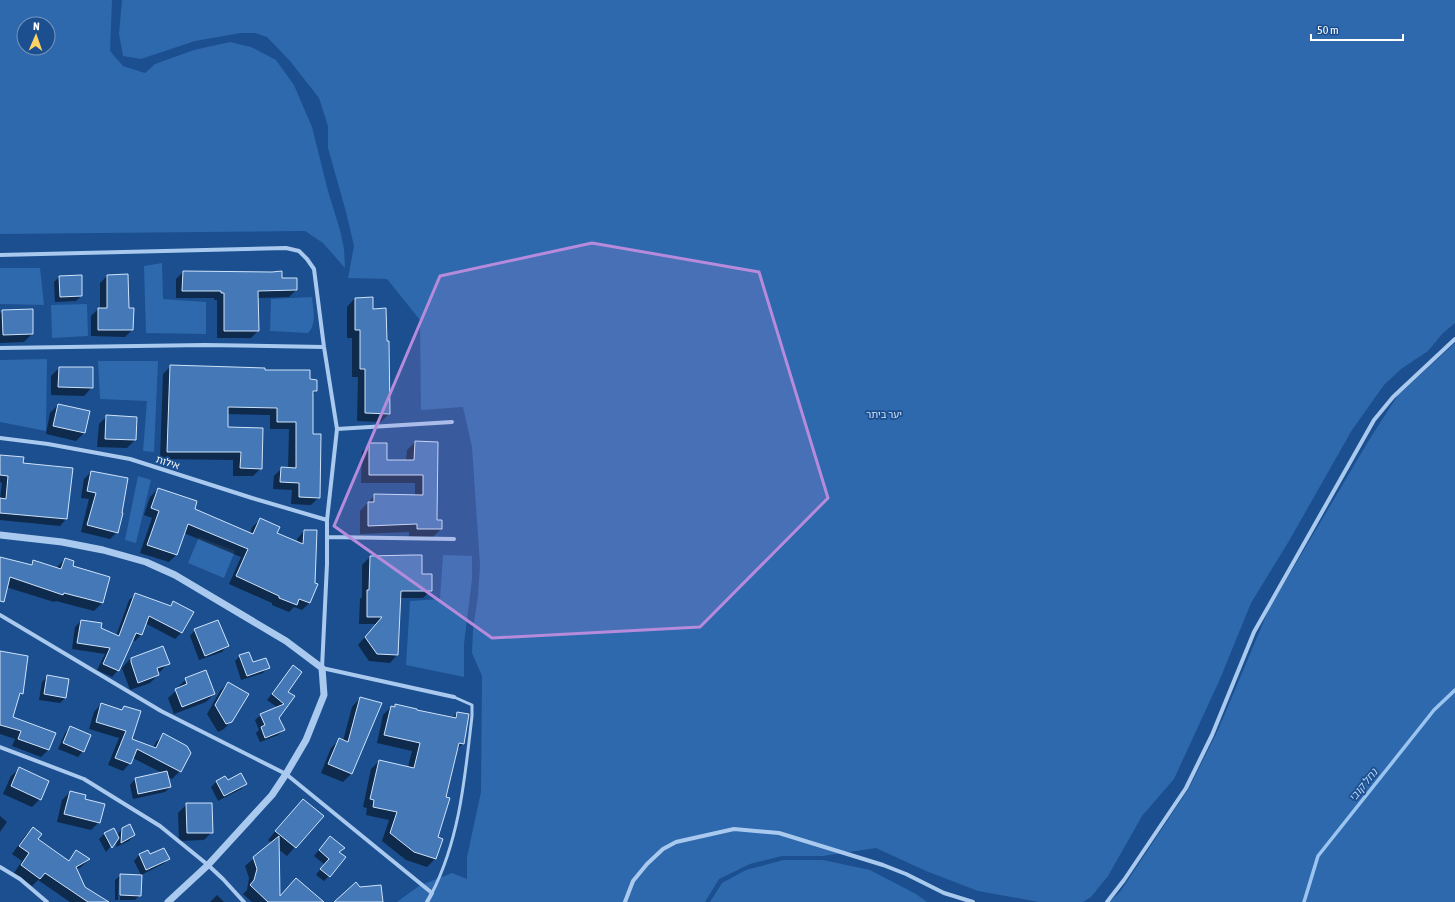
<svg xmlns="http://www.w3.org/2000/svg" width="1455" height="902" font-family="'Asap Condensed','Noto Sans Hebrew',sans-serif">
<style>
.green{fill:#2e69ad;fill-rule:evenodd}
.shadow{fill:#0007;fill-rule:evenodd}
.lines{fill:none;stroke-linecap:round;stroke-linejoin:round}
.stream{stroke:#9cc4f0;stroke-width:3.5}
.building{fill:#4478b7;stroke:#cfe3fa}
.service{stroke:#a9c9ee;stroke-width:3}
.minor{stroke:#a9c9ee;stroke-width:4}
.tertiary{stroke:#a9c9ee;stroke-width:7}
.marked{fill:#b68bdc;fill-opacity:0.2;stroke:#b68bdc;stroke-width:3;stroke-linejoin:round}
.labels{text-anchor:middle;stroke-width:3.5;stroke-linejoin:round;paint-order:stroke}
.park-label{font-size:10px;fill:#cfe3fa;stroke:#1b4f8f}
.street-label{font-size:10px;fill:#fff;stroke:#1b4f8f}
.water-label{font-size:11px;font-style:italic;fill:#b5d3f5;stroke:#1b4f8f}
</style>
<rect width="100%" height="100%" fill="#1b4f8f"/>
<path class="green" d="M0 0H112L110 51 123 66 145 73 155 64 194 50 230 42 251 47 276 60 294 85 312 127 328 191 340 230 344 249 345 268 323 243 305 231 0 234ZM24 24H48V48H24Z
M122 0H1455V323L1443 333 1428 351 1401 369 1384 385 1352 430 1289 541 1251 603 1220 679 1174 779 1142 816 1108 876 1091 897 1083 902H1039L978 891 926 871 876 848 823 856H782L750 864 719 879 705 902H397L419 886 452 873 467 879V857L481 792 482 676 472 653 473 630 478 596 480 565 472 447 463 407 421 410 420 320 387 279 348 278 354 246 346 212 328 148V126L319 98 290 61 267 37 255 33H241L195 41 141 59 123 56 119 34Z
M162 263 163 299 206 302V334L146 333 144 266Z
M0 268H40L44 305 0 304Z
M312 297C313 309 317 324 308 333L270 331 271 299Z
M87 304 88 336 52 338 51 305Z
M1455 343V902H1109L1120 892 1189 788 1218 730 1269 609 1369 440 1398 395Z
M47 359 46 431 0 422V360Z
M98 361H158L154 452 143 451 147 401 100 399Z
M138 476 151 480 136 543 125 540Z
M199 537 235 551 224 578 188 563Z
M443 555 472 556V579L464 644V677L406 665 410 601 440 599Z
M783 860H823L870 870 916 894 927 902H710L722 883 746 870Z"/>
<path class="shadow" d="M183 272 272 273 296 290 289 297 257 298 258 331 251 338H217V300H214V298H176V279Z
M107 276 128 309 132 330 125 337 91 336V316L98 309H100V283Z
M59 277 81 296 76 301 55 302 54 282Z
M355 298 372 310 389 414 381 422 357 421 358 377H352V338H347V307Z
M32 310V334L24 342 0 343V313L3 311Z
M171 366 264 371 308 380 316 391 312 395V435L319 497 311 505 291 504 292 490 273 489 274 476 282 468 288 469 289 429H270V415L227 414V428L261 468 253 476H233V460L160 459 163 374Z
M59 368 92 387 84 396 51 395V376Z
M58 405 84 433 76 441 46 434 50 413Z
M107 416 136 418 135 440 127 448 97 447 99 424Z
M415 442 436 521 441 529 433 537H409V532L360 534V511L375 495 415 496V483H361L362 452 370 444 386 461H406L407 450Z
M0 456 22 464 72 469 66 519 60 526 0 520V499L2 483 0 482Z
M91 472 117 532 110 539 81 532 89 499 81 498 84 479Z
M158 489 194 510 250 533 252 527 260 520 275 534 297 543V539L304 531 314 584 317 585 309 603 302 610 294 607 289 612 272 605V603L229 584 241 557 184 533 176 555 169 562 140 553 152 518 144 515 150 497Z
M370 557 421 575 431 590 423 598H400L397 655 390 663 369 661 358 645 376 624H359L360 599 362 597V565Z
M0 558 29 566 34 561 56 568 65 559 102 603 94 611 56 601 54 602 6 587 0 600Z
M136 594 169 607 174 602 181 633 175 639 145 623 141 635 135 641 132 640 118 670 112 677 97 670 105 654 72 649 75 627 81 621 116 636 129 600Z
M195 630 227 646 222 652 199 660 190 636Z
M163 648 168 663 160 672 157 673 158 675 150 683 130 690 122 668 130 659Z
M0 653 22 693 18 697 12 717 48 750 41 757 12 746 15 739 0 734Z
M240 656 252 664 268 667 263 673 241 680 235 661Z
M293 667 287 692 293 696 278 718 283 730 278 735 260 742 256 733 259 730 255 720 261 715 278 708 267 700Z
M48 676 65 698 60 703 39 700 42 682Z
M186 679 214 694 206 702 174 714 168 698 178 689V687Z
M228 683 232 720 224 729 218 732 207 714 220 691Z
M360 698 351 774 343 782 321 773 331 748 340 739 343 741 352 707Z
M101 704 121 710 124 707 131 740 153 748 156 742 164 735 180 771 172 779 167 776 170 787 165 792 133 799 130 785 135 779 162 773 133 758 130 763 123 771 108 765 119 738 89 729 94 712Z
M396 705 452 718 457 713 463 743 457 750 437 838 442 840 435 859 427 867 406 860 382 841 389 820 366 815 367 808 363 807 371 769 379 761 408 767 412 751 377 743 383 715 391 707H393Z
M70 727 83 751 78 757 58 749 65 733Z
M20 768 40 799 32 807 3 794 11 776Z
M216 782 246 784 241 789 218 801 211 787Z
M70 792 84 800 99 822 91 830 57 822 62 800Z
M187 804 212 832 204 840 179 841 178 813Z
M295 808 322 816 287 856 278 849 279 897 317 902H252L243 894 247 890 249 878 245 866 272 843 268 840Z
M0 816 7 822 0 832Z
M33 828 37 839 68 861 77 852 88 860 81 867 76 870 85 887 107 902H70L38 880 32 886 14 873 22 861 12 854 25 836Z
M122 829 134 835 129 841 116 847 117 839 106 852 99 839 105 833 117 835Z
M325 843 343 848 339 853 329 876 324 881 316 875 324 864 314 856Z
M148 851 150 855 168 859 163 864 141 875 134 861 139 855Z
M121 875 140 895 135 900H115V880ZM119 879H121L120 900H118Z
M217 895 224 902H210Z"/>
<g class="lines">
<path class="stream" d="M1304 902 1318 856 1434 710 1455 690"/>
</g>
<path class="building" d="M183 271 272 272 282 271V278H297V290L258 291 259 331H224V293H221V291H182Z
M128 274 129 308H134L133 330H98V308H107V275Z
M82 275V296L60 297 59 276Z
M373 297V309L386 308 387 341H389L390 414 365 413V369H360V330H355V298Z
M33 309V334L3 335 2 310Z
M170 365 265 368V370H310V379L317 380V391H313V434H321L320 498 299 497V483L280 482 281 467 296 468V422H277V408L228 407V427L263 428 262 469 240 468 241 452H167Z
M59 367H93V388L58 387Z
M58 404 90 411 85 433 53 426Z
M106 415 137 417 136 440 105 439Z
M415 441 438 442 437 520H442V529H417V524L368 526V502H374V494L423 495V475H369V443H387V460H414Z
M0 455 24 457 23 463 73 468 67 519 0 513V498L6 499 8 476 0 475Z
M91 471 128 478 122 513H123L118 533 87 525 96 493 87 491Z
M158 488 197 501 195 509 253 534 260 518 280 527 277 533 303 544 304 530H317L315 583 318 584 310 603 299 599 297 605 279 598V596L236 576 248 549 188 524 177 555 147 545 159 511 151 508Z
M412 555H422V574H432V591H401L398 655 377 654 365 637 382 617H367V590H369L370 556Z
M0 557 32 565 33 560 61 569 65 558 74 561 73 566 110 577 103 603 64 593 63 595 10 577 4 602 0 601Z
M135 593 171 606 173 601 194 612 182 633 149 616 142 635 136 633 119 671 103 664 110 648 77 643 81 620 102 623 101 628 119 636Z
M218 620 229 646 205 656 194 629Z
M163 646 170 664 157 668 159 675 138 683 131 662V658Z
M0 651 28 656 23 694 20 693 13 717 56 733 49 750 18 739 21 731 0 725Z
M249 652 253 662 266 658 270 668 247 676 239 655Z
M293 665 302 672 288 692 295 696 279 718 285 730 265 738 261 727 265 725 260 714 284 704 272 694Z
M206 670 215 694 182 707 175 689 187 684 185 678Z
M47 675 69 679 66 698 44 694Z
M228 682 249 694 232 722 226 724 215 705Z
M360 697 382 703 352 774 328 764 339 738 348 742Z
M101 703 122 710 124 706 141 711 132 739 156 748 163 733 187 746 191 753 181 772 137 749 131 764 115 758 126 731 96 722Z
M395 704 417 709V710L456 718 457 712 469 714 464 744 459 743 446 797 450 798 438 837 443 839 436 859 414 852 390 833 397 812 373 807 374 800 370 799 379 760 414 768 420 743 384 735 391 706 395 707Z
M70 726 91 735 84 752 63 743Z
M19 767 49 781 41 800 11 786Z
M167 771 171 787 138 794 135 778Z
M241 773 247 784 224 796 216 781 225 776 228 780Z
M70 791 86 795 85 799 105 804 100 823 64 814Z
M303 799 324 816 296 848 275 831Z
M186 803H212L213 833H187Z
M130 824 135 835 121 843 122 828Z
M33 827 42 834 38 839 69 861 76 850 90 859 76 867 85 887 109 902H88L45 873 40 879 21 865 29 853 19 846Z
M114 828 119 838 112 848 104 833Z
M279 836 280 896 296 878 324 902H268L250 885 254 880 257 869 253 857Z
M330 836 345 848 339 852 346 857 330 877 320 869 329 859 319 850Z
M164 848 170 859 146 870 139 854 148 850 150 854Z
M120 874 142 875 141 896 120 895Z
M356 882 360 887 381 885 383 902H334Z"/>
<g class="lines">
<path class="service" d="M432 893C460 838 465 776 472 716V705L454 697"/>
<path class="minor" d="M0 255 286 248 299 251 307 259 314 269 324 347 337 429 327 520V564L322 668 454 697
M0 348 205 345 324 347
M337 429 452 422
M0 438 48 444 130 459 252 498 327 520
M328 537 454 539
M0 615 161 711 286 774 432 893 427 902
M0 747 84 779 160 826 208 865 223 879 244 902
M0 867 20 879 47 902
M625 902 633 881 647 864 663 849 676 842 734 829 779 833 883 865 906 874 944 893 973 902
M1107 902 1124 880 1186 788 1212 735 1254 632 1374 420 1393 397 1455 339"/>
<path class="tertiary" d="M0 535 62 542 103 550 146 562 175 575 286 641 322 668 324 695 306 740 286 774 272 795 208 865 168 902"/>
</g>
<path class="marked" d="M592 243 759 272 828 498 700 627 492 638 334 526 440 276Z"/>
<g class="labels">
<g class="park-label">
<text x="884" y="418">יער ביתר</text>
</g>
<g class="street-label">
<text transform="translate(168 462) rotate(18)" y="4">אילות</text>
</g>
<g class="water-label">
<text transform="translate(1363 785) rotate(-51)" y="4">נחל קובי</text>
</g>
</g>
<g transform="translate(36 36) rotate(2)"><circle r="19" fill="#1b4f8f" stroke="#7695bc"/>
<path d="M0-3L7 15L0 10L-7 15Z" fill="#ffd166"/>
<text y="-6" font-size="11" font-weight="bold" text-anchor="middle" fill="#ffffff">N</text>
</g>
<path d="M1311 34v6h92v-6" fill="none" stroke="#ffffff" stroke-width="2"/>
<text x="1317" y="34" font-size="12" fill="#ffffff" stroke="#1b4f8f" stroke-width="3" paint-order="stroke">50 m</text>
</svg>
